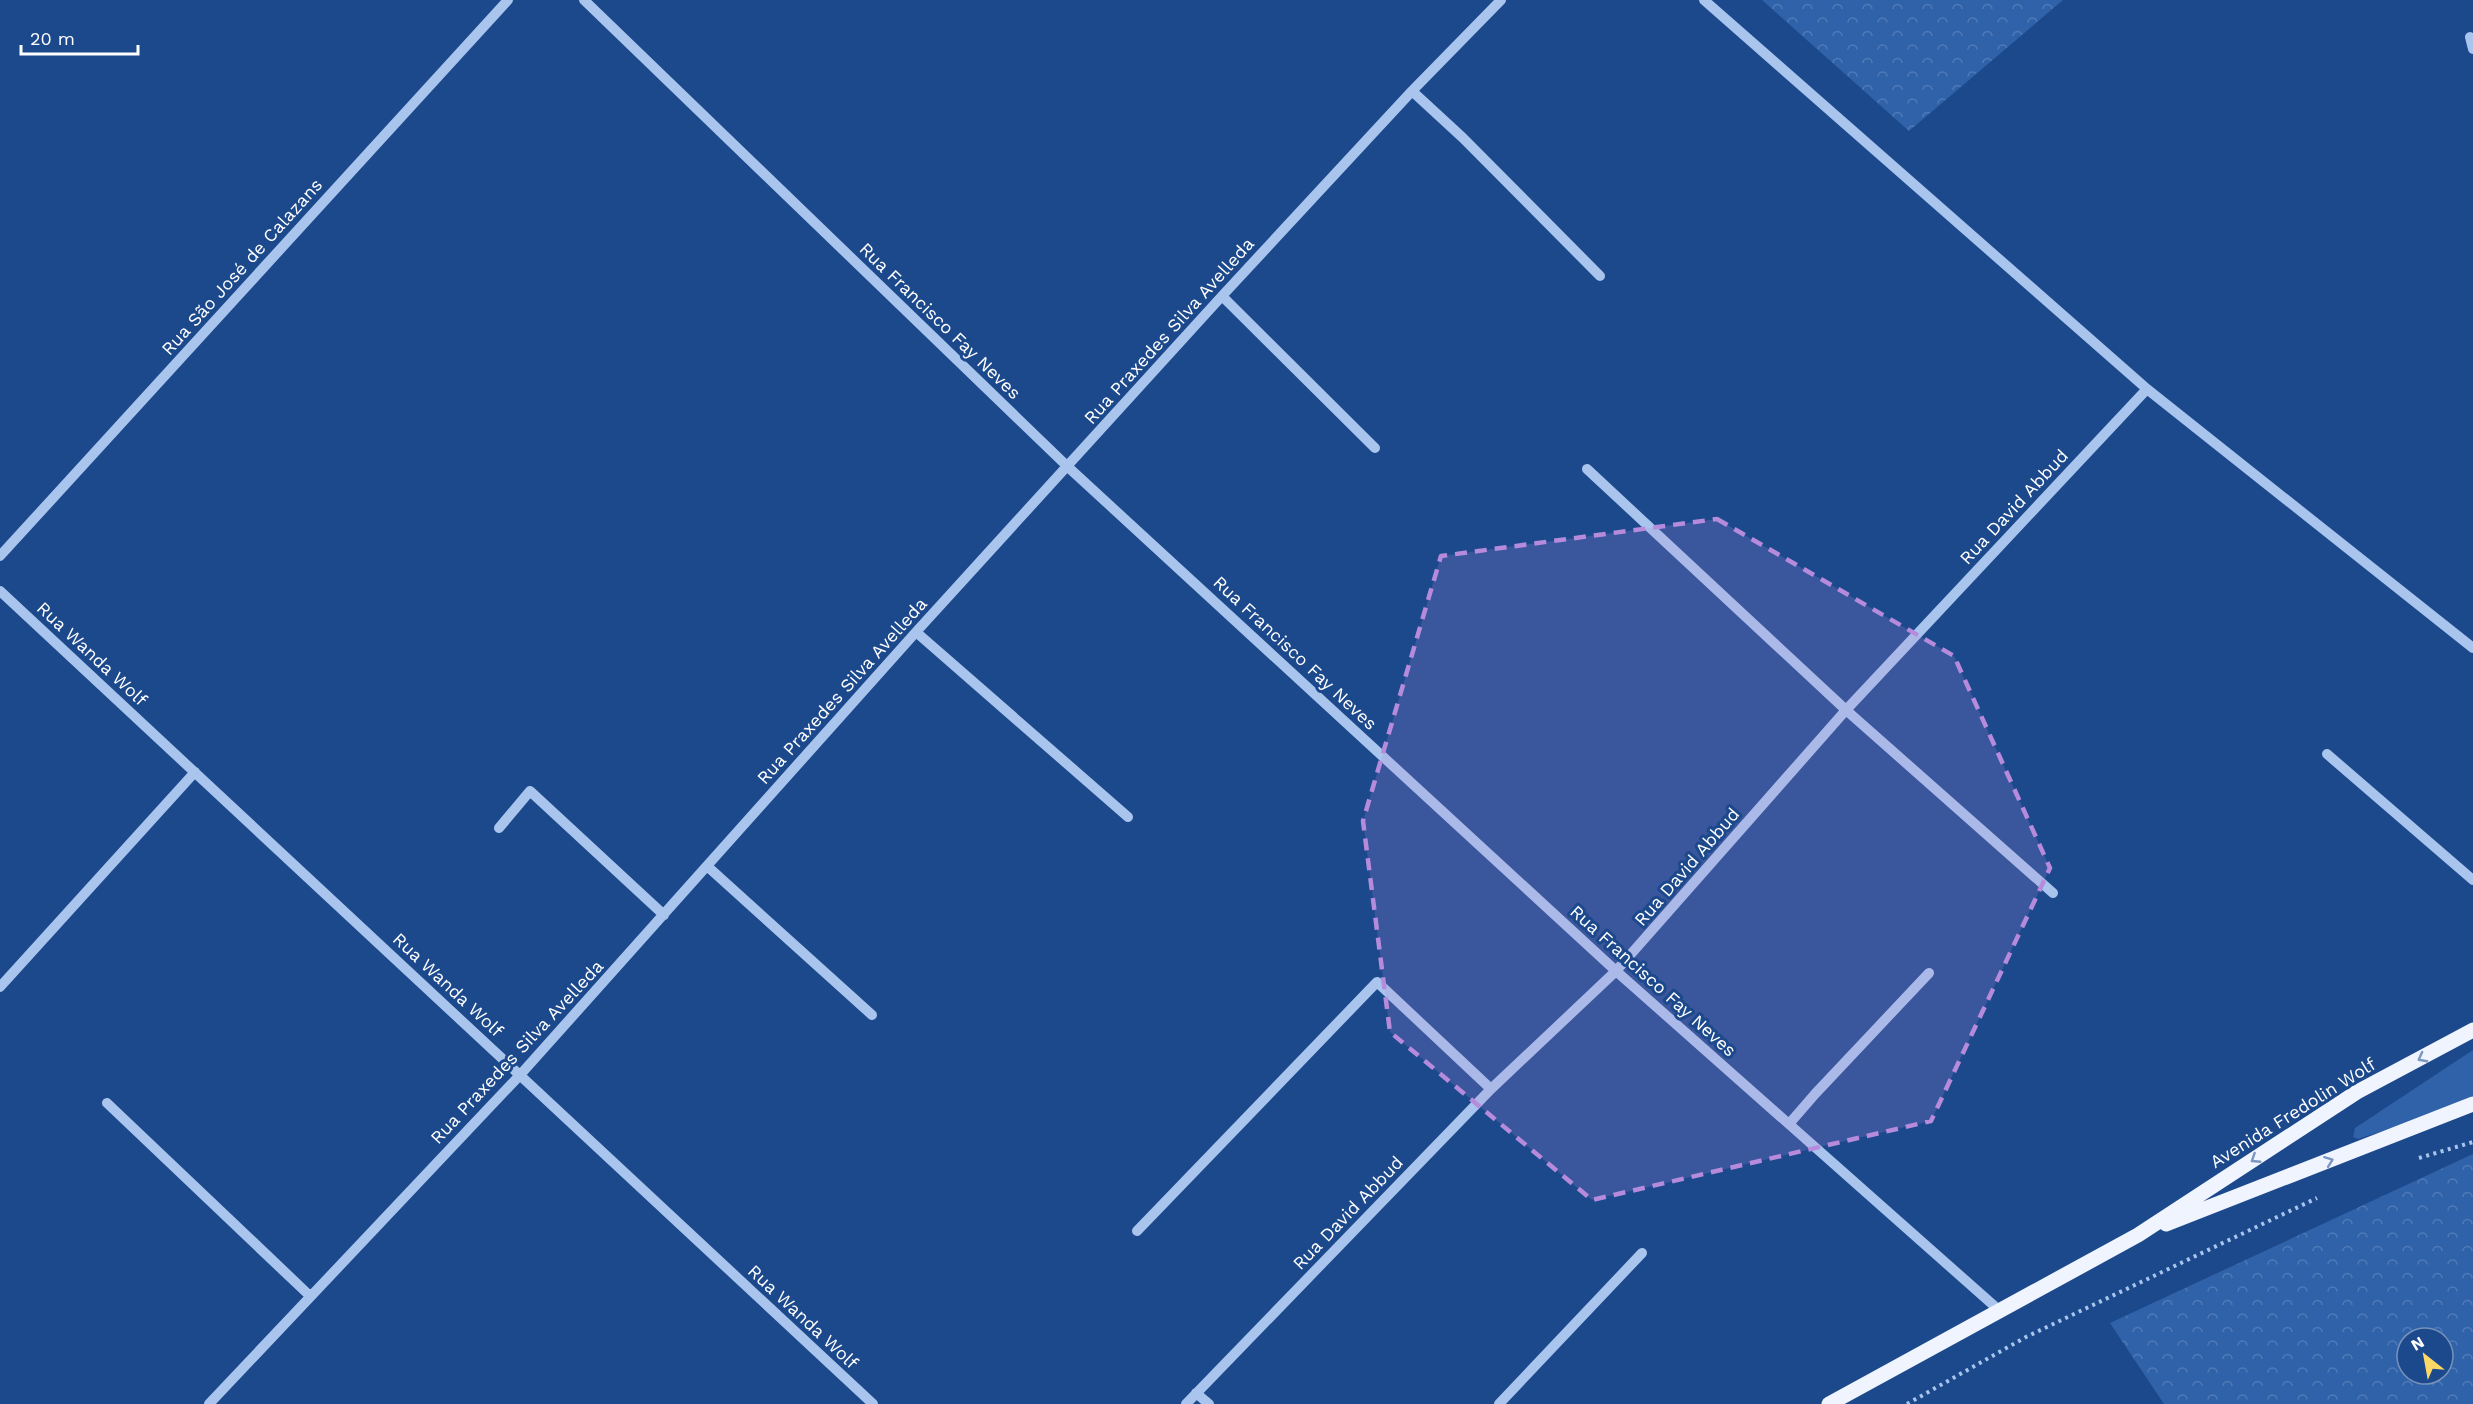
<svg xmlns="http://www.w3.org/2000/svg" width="2473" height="1404" font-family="'Work Sans',sans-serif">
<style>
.green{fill:#3062aa}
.forest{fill:url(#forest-crowns);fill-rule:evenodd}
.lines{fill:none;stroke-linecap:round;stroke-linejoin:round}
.path{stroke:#a9c5ed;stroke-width:4;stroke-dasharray:3 4.5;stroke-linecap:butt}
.minor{stroke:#a9c5ed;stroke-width:10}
.major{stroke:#eff4ff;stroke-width:15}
.oneway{stroke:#7b96c0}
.marked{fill:#b68bdc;fill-opacity:0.2;stroke:#b68bdc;stroke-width:4.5;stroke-dasharray:12 8;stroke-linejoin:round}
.labels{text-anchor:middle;stroke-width:6;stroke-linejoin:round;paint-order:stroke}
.street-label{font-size:18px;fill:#fff;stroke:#1c498c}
</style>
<defs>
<pattern id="forest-crowns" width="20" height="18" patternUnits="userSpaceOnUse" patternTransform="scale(1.5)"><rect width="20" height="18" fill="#3062aa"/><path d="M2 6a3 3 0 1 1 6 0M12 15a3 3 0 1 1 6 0" fill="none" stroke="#4f7ab7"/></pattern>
</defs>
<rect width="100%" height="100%" fill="#1c498c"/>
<path class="green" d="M2473 1050V1105L2444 1111 2358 1139 2353 1137 2355 1128Z"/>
<path class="forest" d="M1762 0H2063L1909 131Z
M2473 1154V1404H2164L2110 1323ZM2407 1338H2443V1374H2407Z"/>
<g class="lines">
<path class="path" d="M2419 1158 2473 1142
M1907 1404 2026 1337 2317 1198"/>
<path class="minor" d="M584 0 1068 467 1616 971 2000 1311
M1704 0 2147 389 2473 648
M2470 37 2473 49
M1412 91 1463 138 1600 276
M1222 296 1375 448
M1587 469 1846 710 2053 893
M0 556 508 0
M0 591 873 1404
M916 632 1128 817
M2327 754 2473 880
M499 828 530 791 664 915
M707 866 872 1015
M0 987 195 772
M107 1103 310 1296
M1789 1124 1815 1094 1929 973
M1137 1231 1377 982 1491 1089
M1196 1393 1209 1404
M209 1404 520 1075 916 632 1222 296 1412 91 1501 0
M1186 1404 1491 1089 1616 971 1846 710 2147 389
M1499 1404 1642 1253"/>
<path class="major" d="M2166 1224 2473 1104
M1829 1404 2138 1235 2357 1092 2473 1030"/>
</g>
<defs><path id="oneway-chevron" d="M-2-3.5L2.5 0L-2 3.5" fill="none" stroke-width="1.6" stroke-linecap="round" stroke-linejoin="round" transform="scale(1.5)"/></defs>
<g class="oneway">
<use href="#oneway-chevron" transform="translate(2422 1058) rotate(152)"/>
<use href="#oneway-chevron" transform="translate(2255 1159) rotate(147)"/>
<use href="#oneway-chevron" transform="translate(2329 1161) rotate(-21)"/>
</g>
<path class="marked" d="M1717 519 1954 656 2050 868 1931 1121 1592 1200 1390 1032 1363 821 1441 556Z"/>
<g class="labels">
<g class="street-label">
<text transform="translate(242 267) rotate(-48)" y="6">Rua São José de Calazans</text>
<text transform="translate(940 321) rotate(44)" y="6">Rua Francisco Fay Neves</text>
<text transform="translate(1169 331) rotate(-48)" y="6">Rua Praxedes Silva Avelleda</text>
<text transform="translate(2014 507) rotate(-47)" y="6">Rua David Abbud</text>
<text transform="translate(1295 653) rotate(43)" y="6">Rua Francisco Fay Neves</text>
<text transform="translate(92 654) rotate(43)" y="6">Rua Wanda Wolf</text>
<text transform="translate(842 691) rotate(-48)" y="6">Rua Praxedes Silva Avelleda</text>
<text transform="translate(1687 867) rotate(-49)" y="6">Rua David Abbud</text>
<text transform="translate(1653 981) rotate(42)" y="6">Rua Francisco Fay Neves</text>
<text transform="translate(448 985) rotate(43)" y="6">Rua Wanda Wolf</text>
<text transform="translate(517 1052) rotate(-47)" y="6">Rua Praxedes Silva Avelleda</text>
<text transform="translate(2293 1113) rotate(-32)" y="6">Avenida Fredolin Wolf</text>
<text transform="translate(1348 1213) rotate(-46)" y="6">Rua David Abbud</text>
<text transform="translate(803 1317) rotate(43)" y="6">Rua Wanda Wolf</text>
</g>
</g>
<g transform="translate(2425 1356) rotate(329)"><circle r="28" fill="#1c498c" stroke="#7792ba" stroke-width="1.5"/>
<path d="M0-4.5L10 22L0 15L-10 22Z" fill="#fdd867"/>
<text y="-9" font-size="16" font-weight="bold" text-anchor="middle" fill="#ffffff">N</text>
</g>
<path d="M21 45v9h117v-9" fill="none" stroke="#ffffff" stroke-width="3"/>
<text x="30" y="45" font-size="18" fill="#ffffff" stroke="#1c498c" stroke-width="4.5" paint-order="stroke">20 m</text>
</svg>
